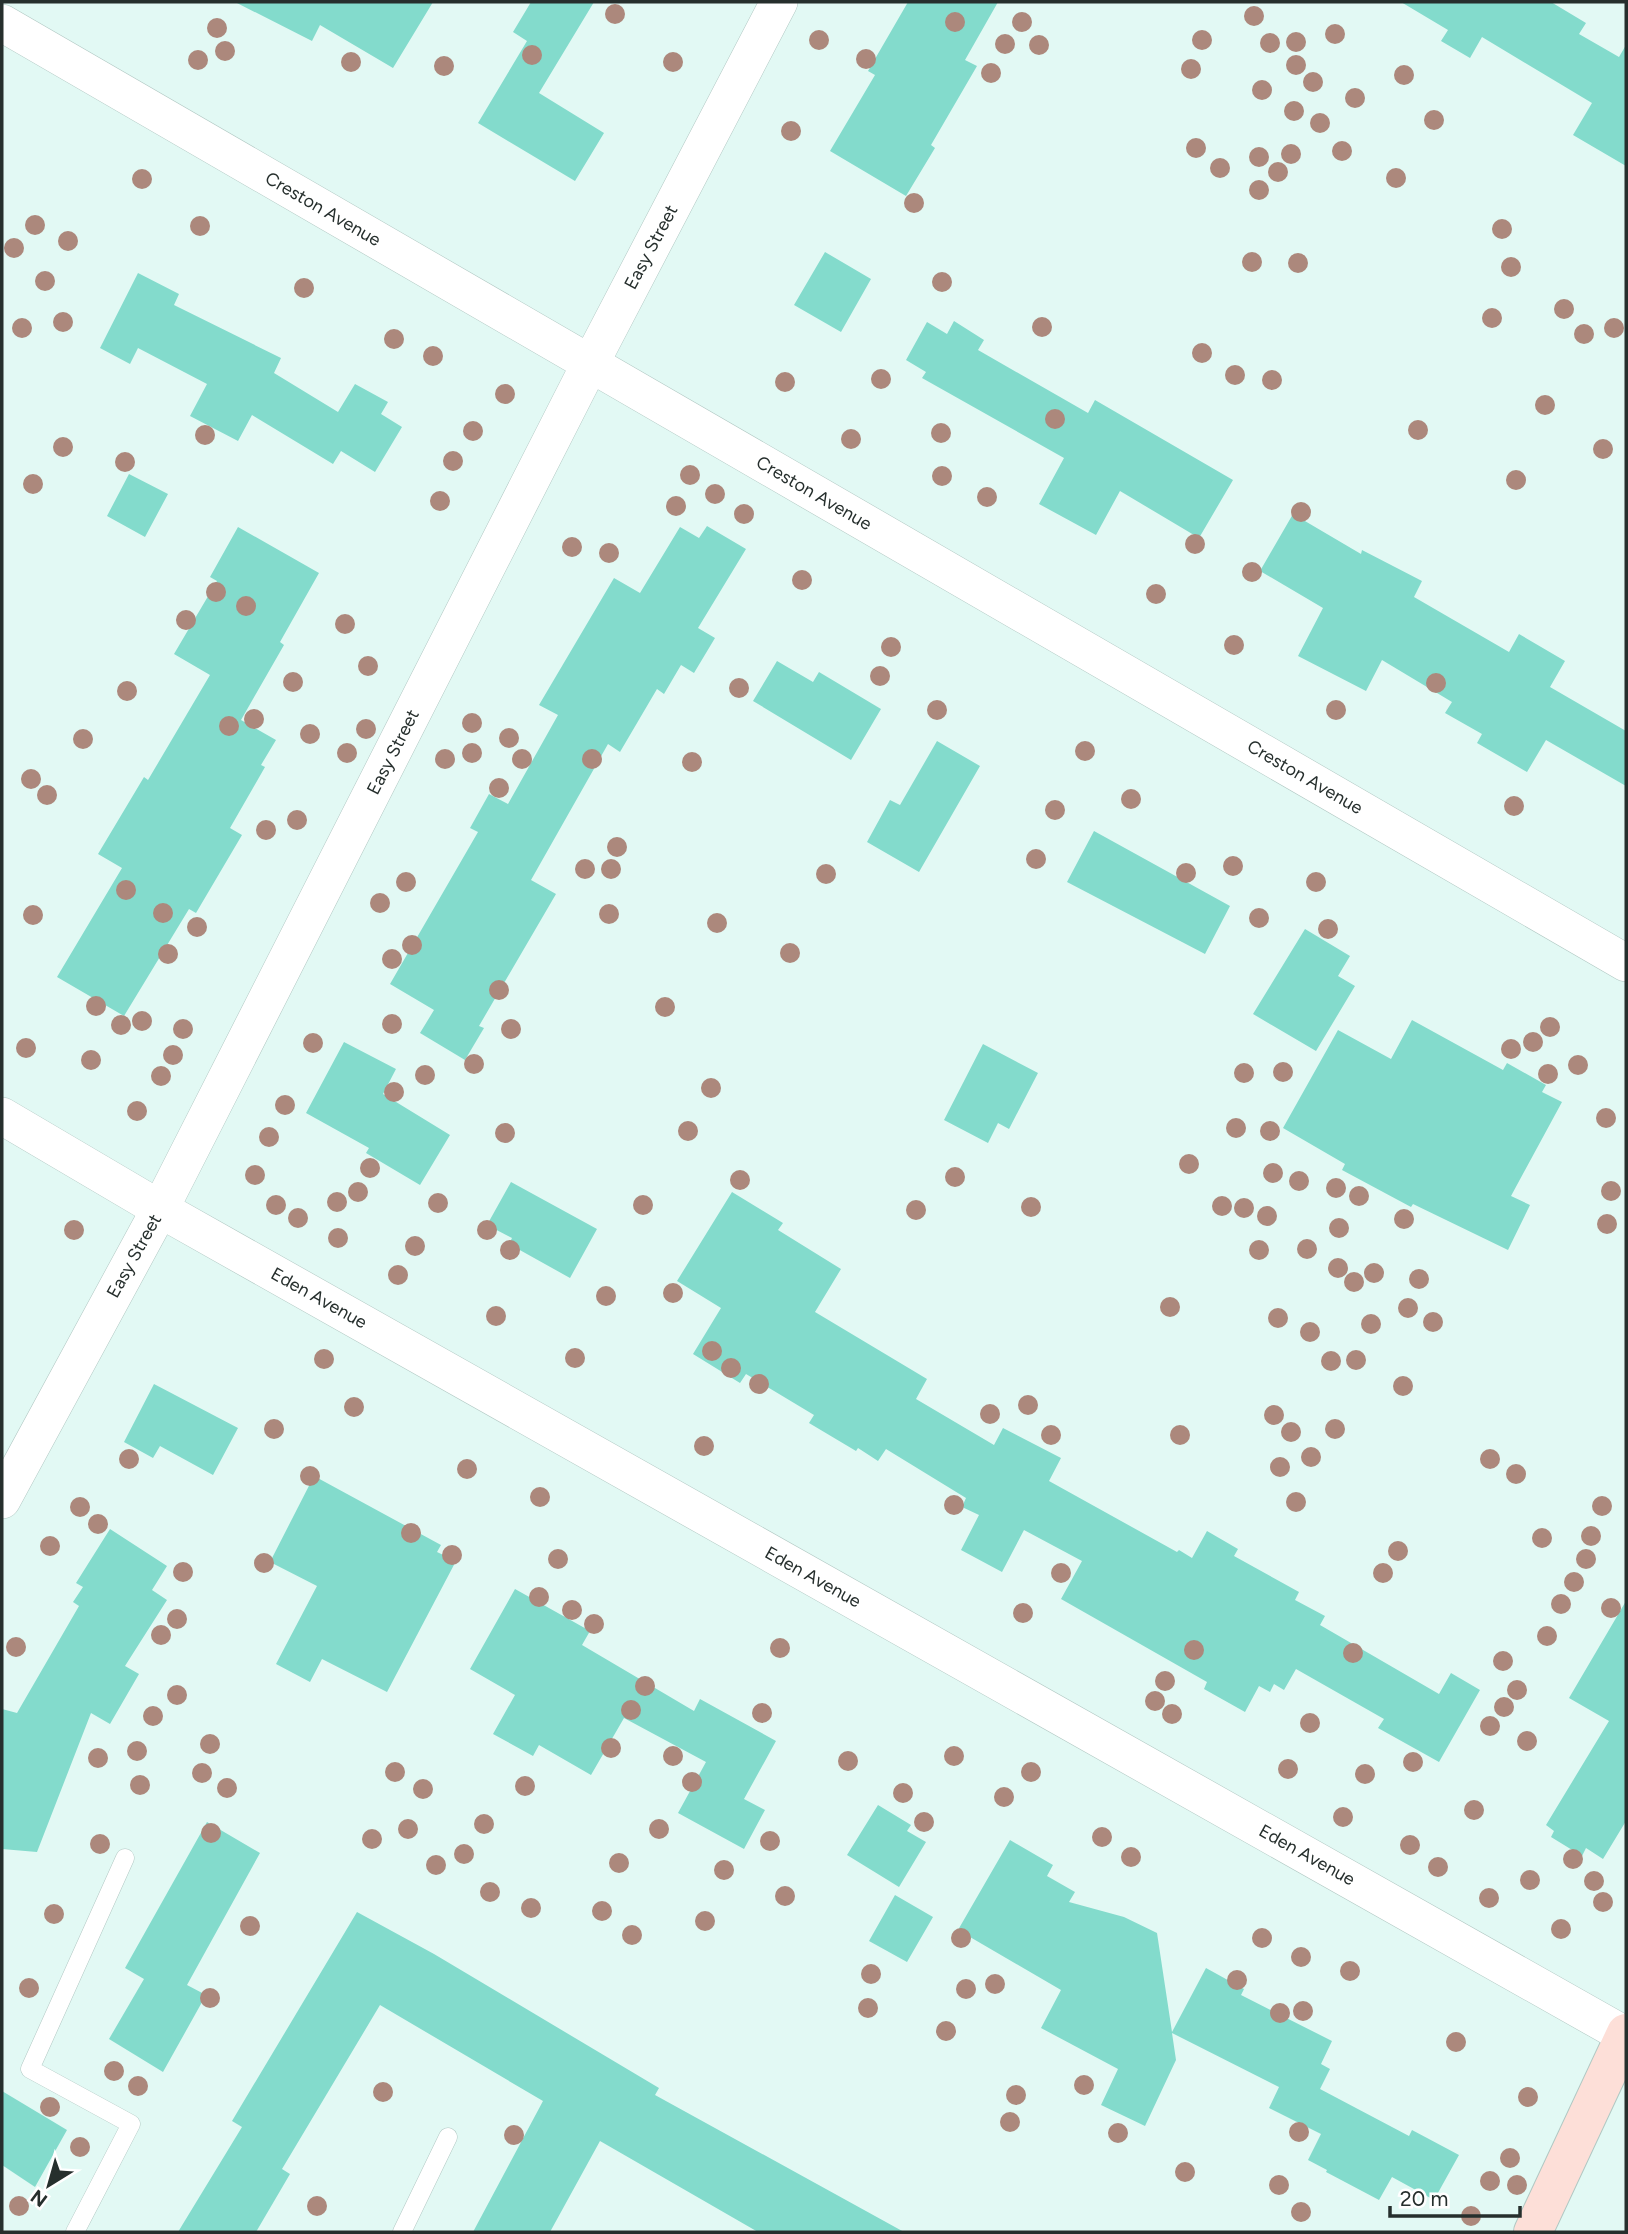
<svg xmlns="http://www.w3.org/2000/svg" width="1628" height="2234" font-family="Figtree,sans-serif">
<rect width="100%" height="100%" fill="#e2f9f4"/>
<path fill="#83dbcc" d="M235 2H433L393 68 320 25 312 41Z
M531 2H594L539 93 604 133 575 181 478 123 527 41 513 32Z
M908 2H998L965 60 977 66 931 145 935 148 906 196 830 151 875 75 868 71Z
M1401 2H1551L1586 23 1579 34 1619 57 1626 45V166L1573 135 1592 103 1482 37 1470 58 1441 41 1448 30Z
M825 252 871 279 841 332 794 305Z
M138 273 179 294 174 305 281 358 274 373 338 412 355 384 388 402 381 414 402 427 375 472 341 451 333 464 252 415 238 441 190 416 207 384 138 348 130 364 100 348Z
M954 321 984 340 978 350 1088 413 1095 400 1233 480 1199 538 1120 491 1096 535 1039 504 1064 458 922 378 926 372 906 360 927 322 947 334Z
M129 474 168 494 145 537 107 516Z
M1293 514 1361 554 1362 550 1422 581 1414 597 1509 652 1519 634 1565 661 1550 687 1626 731V786L1546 740 1527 772 1477 743 1482 734 1445 713 1452 702 1382 660 1366 691 1298 656 1323 608 1260 571Z
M707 526 746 549 698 628 715 638 694 673 681 665 664 694 657 689 620 752 608 744 531 880 556 894 479 1026 484 1028 465 1060 420 1033 434 1010 390 984 478 832 470 828 489 794 508 804 558 715 539 705 614 578 640 593 680 527 699 538Z
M238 527 319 573 280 642 284 645 241 720 276 740 261 765 265 767 230 828 242 835 196 913 189 909 124 1016 57 977 122 868 98 854 144 777 148 780 210 675 174 654 217 581 210 577Z
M777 661 813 682 819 672 881 709 851 760 753 701Z
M937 741 980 766 919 872 867 842 890 800 900 805Z
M1094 831 1230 906 1205 954 1067 882Z
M1305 929 1350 956 1338 976 1355 986 1316 1051 1253 1014Z
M1412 1020 1503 1070 1507 1063 1546 1085 1542 1092 1562 1102 1511 1196 1530 1205 1508 1250 1413 1204 1411 1207 1342 1170 1345 1164 1283 1128 1338 1030 1391 1059Z
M344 1042 396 1069 383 1094 450 1135 420 1185 366 1153 369 1148 306 1113Z
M983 1044 1038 1073 1009 1129 998 1123 988 1143 944 1120Z
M511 1182 597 1229 570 1278 509 1244 512 1238 487 1225Z
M732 1192 783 1223 778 1230 841 1269 815 1312 927 1379 916 1399 994 1445 1003 1428 1061 1458 1049 1481 1177 1552 1179 1550 1192 1558 1207 1531 1238 1549 1234 1556 1299 1592 1295 1600 1325 1616 1320 1625 1439 1694 1451 1673 1480 1690 1439 1762 1378 1728 1384 1719 1296 1669 1284 1690 1274 1684 1270 1692 1259 1686 1245 1712 1204 1689 1207 1682 1061 1599 1082 1561 1024 1530 1002 1572 961 1550 979 1515 962 1507 966 1498 886 1449 878 1461 858 1448 856 1451 809 1423 814 1415 746 1374 740 1383 693 1354 721 1308 677 1281Z
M154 1384 238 1428 213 1475 160 1446 153 1458 124 1442Z
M314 1476 441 1545 437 1552 456 1561 387 1692 322 1659 310 1682 276 1664 317 1586 270 1562Z
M110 1529 167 1566 152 1590 167 1600 125 1666 139 1674 110 1724 91 1713 37 1852 2 1849V1709L17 1713 79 1606 73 1602 83 1587 76 1583Z
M515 1589 590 1631 582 1645 694 1711 700 1699 776 1741 744 1799 765 1810 744 1849 678 1813 706 1762 624 1718 591 1775 539 1745 533 1756 493 1734 515 1695 470 1669Z
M1626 1601V1821L1603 1859 1586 1848 1582 1856 1551 1837 1554 1831 1546 1825 1609 1721 1569 1698Z
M878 1805 911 1825 907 1831 926 1842 899 1887 847 1855Z
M207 1822 260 1853 187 1985 206 1995 163 2072 109 2039 144 1979 125 1968Z
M1010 1840 1053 1865 1047 1876 1075 1892 1069 1902 1124 1917 1157 1933 1172 2032 1206 1968 1244 1989 1241 1995 1332 2041 1321 2064 1330 2069 1320 2089 1409 2136 1412 2130 1459 2155 1434 2200 1392 2177 1379 2200 1326 2172 1327 2170 1308 2160 1321 2134 1269 2108 1279 2087 1172 2033 1176 2060 1145 2126 1101 2105 1118 2069 1041 2028 1061 1990 958 1930Z
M895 1895 933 1917 907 1962 869 1941Z
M357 1912 434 1954 659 2088 655 2095 904 2232H758L600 2141 550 2232H473L543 2101 380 2005 282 2169 290 2174 256 2232H178L242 2127 232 2121Z
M2 2091 67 2130 35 2187 2 2165Z"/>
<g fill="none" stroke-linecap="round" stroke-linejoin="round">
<defs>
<path id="lane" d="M75 2232 131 2124 30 2069 125 1858
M402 2232 448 2137"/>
<path id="street" d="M2 23 1626 963
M2 1116 160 1209 1625 2035
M2 1500 160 1209 590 364 779 2"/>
<path id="secondary" d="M1533 2232 1626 2033"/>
</defs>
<use href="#lane" stroke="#b1c8c3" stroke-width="19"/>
<use href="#street" stroke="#b1c8c3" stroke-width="38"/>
<use href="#secondary" stroke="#b1c8c3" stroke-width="40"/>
<use href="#lane" stroke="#fff" stroke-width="18"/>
<use href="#street" stroke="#fff" stroke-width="37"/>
<use href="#secondary" stroke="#fddfd8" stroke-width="38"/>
</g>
<g fill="#ac887c">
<circle cx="615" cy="14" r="10"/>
<circle cx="1254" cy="16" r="10"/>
<circle cx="955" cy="22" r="10"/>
<circle cx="1022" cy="22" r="10"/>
<circle cx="217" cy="28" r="10"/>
<circle cx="1335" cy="34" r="10"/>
<circle cx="819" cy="40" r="10"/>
<circle cx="1202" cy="40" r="10"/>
<circle cx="1296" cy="42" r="10"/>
<circle cx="1270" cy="43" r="10"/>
<circle cx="1005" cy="44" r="10"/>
<circle cx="1039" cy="45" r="10"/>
<circle cx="225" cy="51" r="10"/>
<circle cx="532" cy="55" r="10"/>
<circle cx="866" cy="59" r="10"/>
<circle cx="198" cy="60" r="10"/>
<circle cx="351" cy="62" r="10"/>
<circle cx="673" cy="62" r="10"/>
<circle cx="1296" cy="65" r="10"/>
<circle cx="444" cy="66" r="10"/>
<circle cx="1191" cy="69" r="10"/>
<circle cx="991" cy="73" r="10"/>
<circle cx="1404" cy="75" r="10"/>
<circle cx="1313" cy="82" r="10"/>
<circle cx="1262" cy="90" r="10"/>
<circle cx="1355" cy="98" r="10"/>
<circle cx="1294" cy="111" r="10"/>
<circle cx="1434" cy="120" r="10"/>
<circle cx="1320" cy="123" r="10"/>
<circle cx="791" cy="131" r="10"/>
<circle cx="1196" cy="148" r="10"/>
<circle cx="1342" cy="151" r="10"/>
<circle cx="1291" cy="154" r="10"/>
<circle cx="1259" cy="157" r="10"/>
<circle cx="1220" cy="168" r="10"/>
<circle cx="1278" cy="172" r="10"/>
<circle cx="1396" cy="178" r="10"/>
<circle cx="142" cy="179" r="10"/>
<circle cx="1259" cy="190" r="10"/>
<circle cx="914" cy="203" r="10"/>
<circle cx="35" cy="225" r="10"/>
<circle cx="200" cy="226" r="10"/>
<circle cx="1502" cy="229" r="10"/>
<circle cx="68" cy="241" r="10"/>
<circle cx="14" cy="248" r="10"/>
<circle cx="1252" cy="262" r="10"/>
<circle cx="1298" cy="263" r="10"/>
<circle cx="1511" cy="267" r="10"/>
<circle cx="45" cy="281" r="10"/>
<circle cx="942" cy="282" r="10"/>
<circle cx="304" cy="288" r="10"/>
<circle cx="1564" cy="309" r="10"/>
<circle cx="1492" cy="318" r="10"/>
<circle cx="63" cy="322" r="10"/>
<circle cx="1042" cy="327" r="10"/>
<circle cx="22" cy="328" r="10"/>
<circle cx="1614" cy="328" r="10"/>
<circle cx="1584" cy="334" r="10"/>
<circle cx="394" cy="339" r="10"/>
<circle cx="1202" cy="353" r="10"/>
<circle cx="433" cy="356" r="10"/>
<circle cx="1235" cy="375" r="10"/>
<circle cx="881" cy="379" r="10"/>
<circle cx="1272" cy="380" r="10"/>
<circle cx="785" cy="382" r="10"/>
<circle cx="505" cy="394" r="10"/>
<circle cx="1545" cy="405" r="10"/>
<circle cx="1055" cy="419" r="10"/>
<circle cx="1418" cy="430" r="10"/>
<circle cx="473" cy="431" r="10"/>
<circle cx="941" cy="433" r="10"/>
<circle cx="205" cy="435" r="10"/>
<circle cx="851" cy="439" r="10"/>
<circle cx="63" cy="447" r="10"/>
<circle cx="1603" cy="449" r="10"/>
<circle cx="453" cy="461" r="10"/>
<circle cx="125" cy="462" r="10"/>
<circle cx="690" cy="475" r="10"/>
<circle cx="942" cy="476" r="10"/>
<circle cx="1516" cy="480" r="10"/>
<circle cx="33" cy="484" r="10"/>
<circle cx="715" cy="494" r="10"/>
<circle cx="987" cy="497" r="10"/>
<circle cx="440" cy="501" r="10"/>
<circle cx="676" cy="506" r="10"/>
<circle cx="1301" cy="512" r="10"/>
<circle cx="744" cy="514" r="10"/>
<circle cx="1195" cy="544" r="10"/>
<circle cx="572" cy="547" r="10"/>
<circle cx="609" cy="553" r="10"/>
<circle cx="1252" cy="572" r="10"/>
<circle cx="802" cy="580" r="10"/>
<circle cx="216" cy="592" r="10"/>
<circle cx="1156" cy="594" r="10"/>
<circle cx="246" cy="606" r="10"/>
<circle cx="186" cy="620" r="10"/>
<circle cx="345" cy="624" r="10"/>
<circle cx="1234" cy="645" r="10"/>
<circle cx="891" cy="647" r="10"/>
<circle cx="368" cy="666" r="10"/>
<circle cx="880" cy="676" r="10"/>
<circle cx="293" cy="682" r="10"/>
<circle cx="1436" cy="683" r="10"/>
<circle cx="739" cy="688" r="10"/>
<circle cx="127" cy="691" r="10"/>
<circle cx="937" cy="710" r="10"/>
<circle cx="1336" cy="710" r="10"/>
<circle cx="254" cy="719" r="10"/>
<circle cx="472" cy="723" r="10"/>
<circle cx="229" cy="726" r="10"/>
<circle cx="366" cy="729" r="10"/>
<circle cx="310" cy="734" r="10"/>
<circle cx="509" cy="738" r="10"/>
<circle cx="83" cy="739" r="10"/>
<circle cx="1085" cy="751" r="10"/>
<circle cx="347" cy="753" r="10"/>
<circle cx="472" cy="753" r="10"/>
<circle cx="445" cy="759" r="10"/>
<circle cx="522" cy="759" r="10"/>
<circle cx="592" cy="759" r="10"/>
<circle cx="692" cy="762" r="10"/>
<circle cx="31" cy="779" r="10"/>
<circle cx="499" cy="788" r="10"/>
<circle cx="47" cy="795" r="10"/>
<circle cx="1131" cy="799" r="10"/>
<circle cx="1514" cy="806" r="10"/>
<circle cx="1055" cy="810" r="10"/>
<circle cx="297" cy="820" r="10"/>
<circle cx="266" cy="830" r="10"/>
<circle cx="617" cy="847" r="10"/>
<circle cx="1036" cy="859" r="10"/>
<circle cx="1233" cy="866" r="10"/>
<circle cx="585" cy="869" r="10"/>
<circle cx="611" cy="869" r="10"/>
<circle cx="1186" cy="873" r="10"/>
<circle cx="826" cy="874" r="10"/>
<circle cx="406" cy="882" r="10"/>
<circle cx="1316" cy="882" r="10"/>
<circle cx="126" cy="890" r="10"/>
<circle cx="380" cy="903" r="10"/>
<circle cx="163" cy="913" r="10"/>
<circle cx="609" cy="914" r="10"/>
<circle cx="33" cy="915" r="10"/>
<circle cx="1259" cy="918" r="10"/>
<circle cx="717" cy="923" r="10"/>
<circle cx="197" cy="927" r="10"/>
<circle cx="1328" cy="929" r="10"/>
<circle cx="412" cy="945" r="10"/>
<circle cx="790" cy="953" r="10"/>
<circle cx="168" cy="954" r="10"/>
<circle cx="392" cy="959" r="10"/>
<circle cx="499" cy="990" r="10"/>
<circle cx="96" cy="1006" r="10"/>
<circle cx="665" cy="1007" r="10"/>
<circle cx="142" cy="1021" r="10"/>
<circle cx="392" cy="1024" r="10"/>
<circle cx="121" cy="1025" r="10"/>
<circle cx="1550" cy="1027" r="10"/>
<circle cx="183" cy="1029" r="10"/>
<circle cx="511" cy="1029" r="10"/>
<circle cx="1533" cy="1042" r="10"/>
<circle cx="313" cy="1043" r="10"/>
<circle cx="26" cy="1048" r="10"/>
<circle cx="1511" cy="1049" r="10"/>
<circle cx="173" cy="1055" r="10"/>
<circle cx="91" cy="1060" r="10"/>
<circle cx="474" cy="1064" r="10"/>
<circle cx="1578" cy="1065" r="10"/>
<circle cx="1283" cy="1072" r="10"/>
<circle cx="1244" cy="1073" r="10"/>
<circle cx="1548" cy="1074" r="10"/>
<circle cx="425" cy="1075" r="10"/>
<circle cx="161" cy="1076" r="10"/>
<circle cx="711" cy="1088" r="10"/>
<circle cx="394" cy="1092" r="10"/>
<circle cx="285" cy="1105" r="10"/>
<circle cx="137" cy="1111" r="10"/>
<circle cx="1606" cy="1118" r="10"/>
<circle cx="1236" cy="1128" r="10"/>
<circle cx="688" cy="1131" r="10"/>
<circle cx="1270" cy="1131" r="10"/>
<circle cx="505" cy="1133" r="10"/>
<circle cx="269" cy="1137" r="10"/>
<circle cx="1189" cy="1164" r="10"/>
<circle cx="370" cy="1168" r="10"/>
<circle cx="1273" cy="1173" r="10"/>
<circle cx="255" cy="1175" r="10"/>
<circle cx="955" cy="1177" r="10"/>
<circle cx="740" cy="1180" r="10"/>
<circle cx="1299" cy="1181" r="10"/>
<circle cx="1336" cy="1188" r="10"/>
<circle cx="1611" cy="1191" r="10"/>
<circle cx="358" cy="1192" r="10"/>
<circle cx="1359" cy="1196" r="10"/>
<circle cx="337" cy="1202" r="10"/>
<circle cx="438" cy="1203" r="10"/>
<circle cx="276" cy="1205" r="10"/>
<circle cx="643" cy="1205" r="10"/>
<circle cx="1222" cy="1206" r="10"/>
<circle cx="1031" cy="1207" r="10"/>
<circle cx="1244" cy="1208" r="10"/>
<circle cx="916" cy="1210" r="10"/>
<circle cx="1267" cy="1216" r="10"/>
<circle cx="298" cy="1218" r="10"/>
<circle cx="1404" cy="1219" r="10"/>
<circle cx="1607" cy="1224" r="10"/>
<circle cx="1339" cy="1228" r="10"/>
<circle cx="74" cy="1230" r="10"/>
<circle cx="487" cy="1230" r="10"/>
<circle cx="338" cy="1238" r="10"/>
<circle cx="415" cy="1246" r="10"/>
<circle cx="1307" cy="1249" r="10"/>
<circle cx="510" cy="1250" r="10"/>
<circle cx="1259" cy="1250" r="10"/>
<circle cx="1338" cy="1268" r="10"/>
<circle cx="1374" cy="1273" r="10"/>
<circle cx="398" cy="1275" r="10"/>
<circle cx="1419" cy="1279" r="10"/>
<circle cx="1354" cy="1282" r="10"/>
<circle cx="673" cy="1293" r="10"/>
<circle cx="606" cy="1296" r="10"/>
<circle cx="1170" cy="1307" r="10"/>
<circle cx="1408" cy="1308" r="10"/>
<circle cx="496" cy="1316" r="10"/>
<circle cx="1278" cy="1318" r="10"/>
<circle cx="1433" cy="1322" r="10"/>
<circle cx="1371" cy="1324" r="10"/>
<circle cx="1310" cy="1332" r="10"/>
<circle cx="712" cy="1351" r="10"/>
<circle cx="575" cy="1358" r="10"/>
<circle cx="324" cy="1359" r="10"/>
<circle cx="1356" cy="1360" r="10"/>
<circle cx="1331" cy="1361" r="10"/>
<circle cx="731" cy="1368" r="10"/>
<circle cx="759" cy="1384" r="10"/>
<circle cx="1403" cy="1386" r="10"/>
<circle cx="1028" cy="1405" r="10"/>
<circle cx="354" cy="1407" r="10"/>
<circle cx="990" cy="1414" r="10"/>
<circle cx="1274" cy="1415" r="10"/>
<circle cx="274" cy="1429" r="10"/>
<circle cx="1335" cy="1429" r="10"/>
<circle cx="1291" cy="1432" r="10"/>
<circle cx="1051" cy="1435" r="10"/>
<circle cx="1180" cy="1435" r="10"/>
<circle cx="704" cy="1446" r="10"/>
<circle cx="1311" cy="1457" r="10"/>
<circle cx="129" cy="1459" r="10"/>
<circle cx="1490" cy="1459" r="10"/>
<circle cx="1280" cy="1467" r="10"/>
<circle cx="467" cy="1469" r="10"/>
<circle cx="1516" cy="1474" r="10"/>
<circle cx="310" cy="1476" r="10"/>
<circle cx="540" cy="1497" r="10"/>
<circle cx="1296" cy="1502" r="10"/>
<circle cx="954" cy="1505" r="10"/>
<circle cx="1602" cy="1506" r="10"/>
<circle cx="80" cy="1507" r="10"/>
<circle cx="98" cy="1524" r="10"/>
<circle cx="411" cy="1533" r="10"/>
<circle cx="1591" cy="1536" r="10"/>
<circle cx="1542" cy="1538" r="10"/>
<circle cx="50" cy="1546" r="10"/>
<circle cx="1398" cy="1551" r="10"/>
<circle cx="452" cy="1555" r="10"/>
<circle cx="558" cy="1559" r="10"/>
<circle cx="1586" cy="1559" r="10"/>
<circle cx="264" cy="1563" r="10"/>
<circle cx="183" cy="1572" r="10"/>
<circle cx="1061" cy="1573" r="10"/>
<circle cx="1383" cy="1573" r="10"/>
<circle cx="1574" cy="1582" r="10"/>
<circle cx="539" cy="1597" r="10"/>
<circle cx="1561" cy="1604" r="10"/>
<circle cx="1611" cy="1608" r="10"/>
<circle cx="572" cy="1610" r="10"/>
<circle cx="1023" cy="1613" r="10"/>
<circle cx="177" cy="1619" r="10"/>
<circle cx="594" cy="1624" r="10"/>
<circle cx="161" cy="1635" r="10"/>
<circle cx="1547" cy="1636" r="10"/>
<circle cx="16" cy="1647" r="10"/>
<circle cx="780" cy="1648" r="10"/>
<circle cx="1194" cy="1650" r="10"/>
<circle cx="1353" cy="1653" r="10"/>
<circle cx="1503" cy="1661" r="10"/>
<circle cx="1165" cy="1681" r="10"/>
<circle cx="645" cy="1686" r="10"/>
<circle cx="1517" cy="1690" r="10"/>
<circle cx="177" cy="1695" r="10"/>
<circle cx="1155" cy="1701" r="10"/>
<circle cx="1504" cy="1707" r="10"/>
<circle cx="631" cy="1710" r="10"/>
<circle cx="762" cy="1713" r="10"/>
<circle cx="1172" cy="1714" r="10"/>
<circle cx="153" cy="1716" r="10"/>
<circle cx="1310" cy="1723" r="10"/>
<circle cx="1490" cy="1726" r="10"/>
<circle cx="1527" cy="1741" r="10"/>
<circle cx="210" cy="1744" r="10"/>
<circle cx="611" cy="1748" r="10"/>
<circle cx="137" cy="1751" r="10"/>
<circle cx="673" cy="1756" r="10"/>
<circle cx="954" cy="1756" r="10"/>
<circle cx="98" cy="1758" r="10"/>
<circle cx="848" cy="1761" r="10"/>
<circle cx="1413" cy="1762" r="10"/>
<circle cx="1288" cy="1769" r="10"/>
<circle cx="395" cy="1772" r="10"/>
<circle cx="1031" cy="1772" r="10"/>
<circle cx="202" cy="1773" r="10"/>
<circle cx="1365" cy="1774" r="10"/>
<circle cx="692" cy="1782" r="10"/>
<circle cx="140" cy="1785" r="10"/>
<circle cx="525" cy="1786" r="10"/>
<circle cx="227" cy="1788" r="10"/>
<circle cx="423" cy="1789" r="10"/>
<circle cx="903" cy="1793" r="10"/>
<circle cx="1004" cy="1797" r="10"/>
<circle cx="1474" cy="1810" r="10"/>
<circle cx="1343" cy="1817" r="10"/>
<circle cx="924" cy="1822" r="10"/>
<circle cx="484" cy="1824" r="10"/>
<circle cx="408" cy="1829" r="10"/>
<circle cx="659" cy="1829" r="10"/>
<circle cx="211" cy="1833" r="10"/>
<circle cx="1102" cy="1837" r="10"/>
<circle cx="372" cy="1839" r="10"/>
<circle cx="770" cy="1841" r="10"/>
<circle cx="100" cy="1844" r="10"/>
<circle cx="1410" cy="1845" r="10"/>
<circle cx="464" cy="1854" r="10"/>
<circle cx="1131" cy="1857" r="10"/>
<circle cx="1573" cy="1859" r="10"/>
<circle cx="619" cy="1863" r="10"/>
<circle cx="436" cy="1865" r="10"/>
<circle cx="1438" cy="1867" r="10"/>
<circle cx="724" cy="1870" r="10"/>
<circle cx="1530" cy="1880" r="10"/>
<circle cx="1594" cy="1881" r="10"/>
<circle cx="490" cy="1892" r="10"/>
<circle cx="785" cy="1896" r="10"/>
<circle cx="1489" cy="1898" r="10"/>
<circle cx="1603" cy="1902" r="10"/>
<circle cx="531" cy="1908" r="10"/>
<circle cx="602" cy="1911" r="10"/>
<circle cx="54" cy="1914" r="10"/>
<circle cx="705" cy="1921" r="10"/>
<circle cx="250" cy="1926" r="10"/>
<circle cx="1561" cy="1929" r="10"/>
<circle cx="632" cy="1935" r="10"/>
<circle cx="961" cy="1938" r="10"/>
<circle cx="1262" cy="1938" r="10"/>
<circle cx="1301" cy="1957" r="10"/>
<circle cx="1350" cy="1971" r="10"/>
<circle cx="871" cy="1974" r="10"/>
<circle cx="1237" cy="1980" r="10"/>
<circle cx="995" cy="1984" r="10"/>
<circle cx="29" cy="1988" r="10"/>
<circle cx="966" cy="1989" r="10"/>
<circle cx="210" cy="1998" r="10"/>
<circle cx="868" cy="2008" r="10"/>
<circle cx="1303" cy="2011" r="10"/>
<circle cx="1280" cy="2013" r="10"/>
<circle cx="946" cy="2031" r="10"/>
<circle cx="1456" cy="2042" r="10"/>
<circle cx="114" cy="2071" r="10"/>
<circle cx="1084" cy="2085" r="10"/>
<circle cx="138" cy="2086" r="10"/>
<circle cx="383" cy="2092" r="10"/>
<circle cx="1016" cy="2095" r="10"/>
<circle cx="1528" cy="2097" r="10"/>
<circle cx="50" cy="2107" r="10"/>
<circle cx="1010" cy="2122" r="10"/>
<circle cx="1299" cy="2132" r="10"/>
<circle cx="1118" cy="2133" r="10"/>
<circle cx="514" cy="2135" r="10"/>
<circle cx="80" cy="2147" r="10"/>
<circle cx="1510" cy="2158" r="10"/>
<circle cx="1185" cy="2172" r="10"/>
<circle cx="1490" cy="2181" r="10"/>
<circle cx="1279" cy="2185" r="10"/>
<circle cx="1517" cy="2185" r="10"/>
<circle cx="19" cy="2206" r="10"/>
<circle cx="317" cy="2206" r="10"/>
<circle cx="1301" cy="2212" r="10"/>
<circle cx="1471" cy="2216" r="10"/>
</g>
<g text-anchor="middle" stroke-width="5" stroke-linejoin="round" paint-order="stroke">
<g font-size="18" fill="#262f2d" stroke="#fff">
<text transform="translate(323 209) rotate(30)" y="6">Creston Avenue</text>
<text transform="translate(651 247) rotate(-62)" y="6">Easy Street</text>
<text transform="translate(814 493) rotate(30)" y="6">Creston Avenue</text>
<text transform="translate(393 752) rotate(-63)" y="6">Easy Street</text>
<text transform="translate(1305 777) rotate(30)" y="6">Creston Avenue</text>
<text transform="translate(134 1256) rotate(-61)" y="6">Easy Street</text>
<text transform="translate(319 1298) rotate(29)" y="6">Eden Avenue</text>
<text transform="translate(813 1577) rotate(29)" y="6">Eden Avenue</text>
<text transform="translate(1307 1855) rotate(29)" y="6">Eden Avenue</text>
</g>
</g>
<rect width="1628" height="2234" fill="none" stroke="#262f2d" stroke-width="7"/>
<g transform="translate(49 2185) rotate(217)" stroke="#ffffff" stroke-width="5" paint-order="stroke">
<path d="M0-5L12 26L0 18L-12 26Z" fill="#262f2d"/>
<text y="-10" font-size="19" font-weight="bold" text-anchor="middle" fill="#262f2d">N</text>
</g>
<path d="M1390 2206v10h130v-10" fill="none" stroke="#262f2d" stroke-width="3.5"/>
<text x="1400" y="2206" font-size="21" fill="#262f2d" stroke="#ffffff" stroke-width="5" paint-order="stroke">20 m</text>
</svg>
